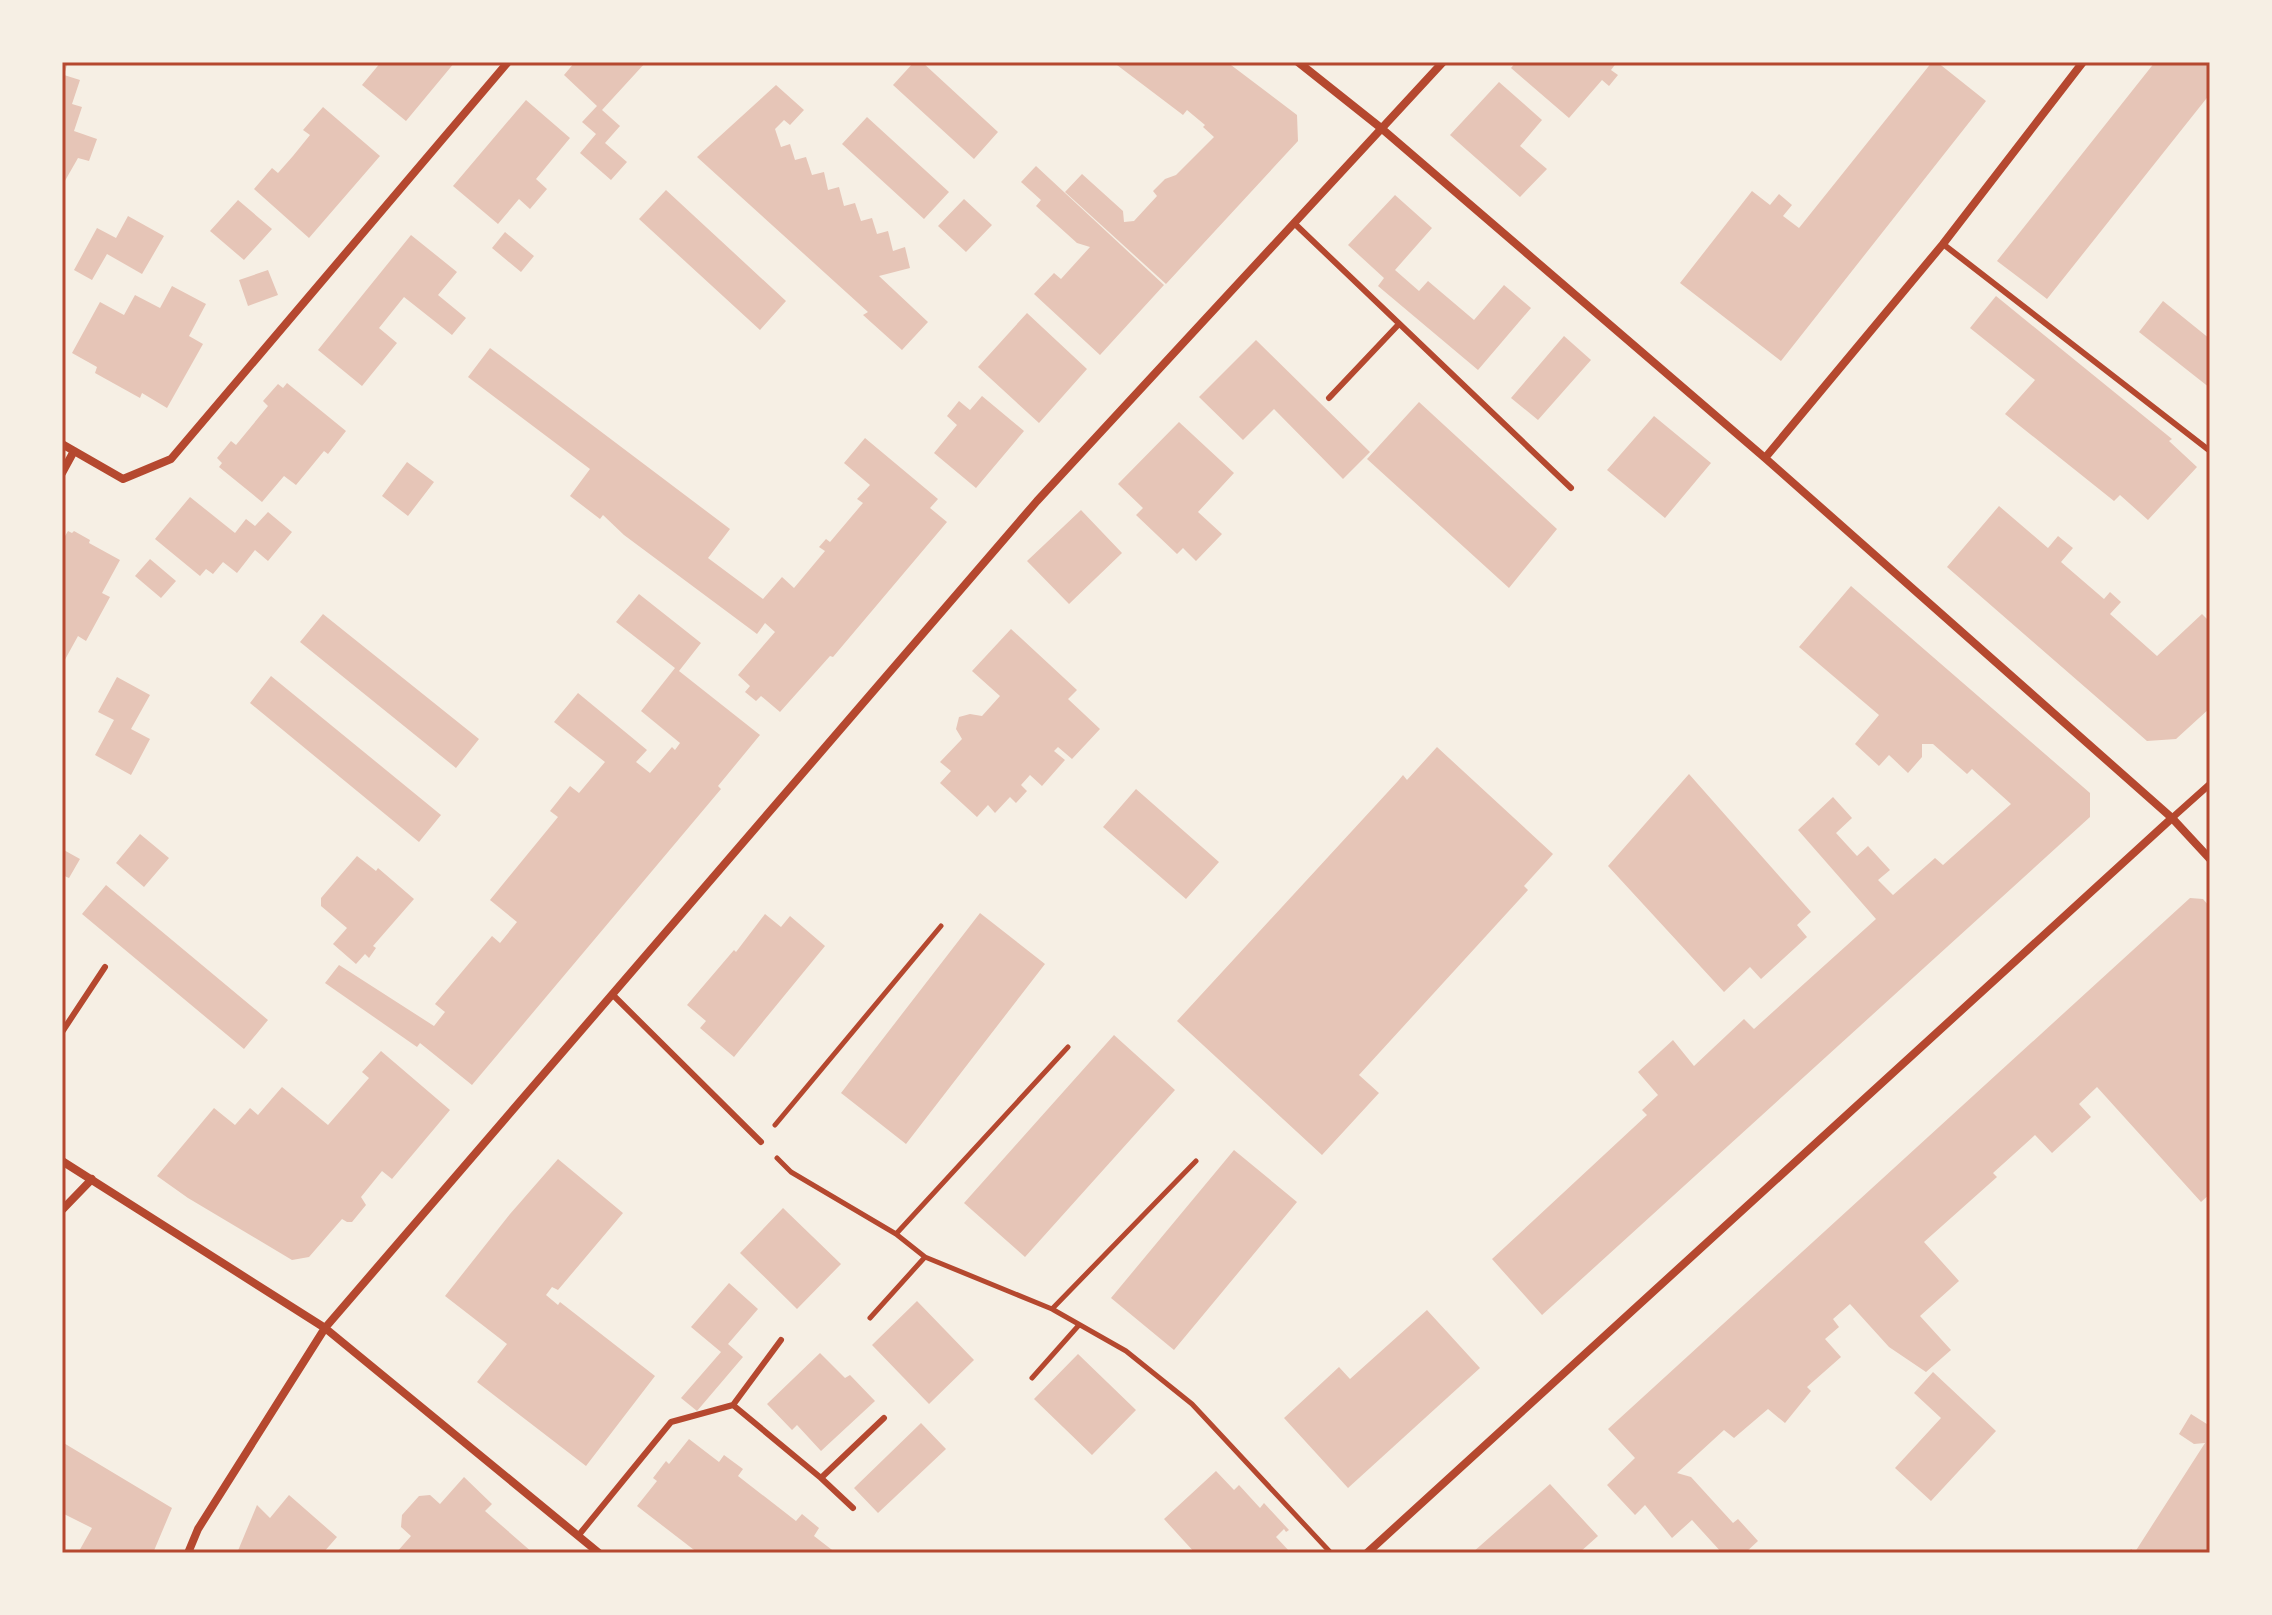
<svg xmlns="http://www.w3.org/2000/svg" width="2272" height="1615" font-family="Poppins,sans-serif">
<rect width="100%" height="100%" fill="#f6efe4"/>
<path fill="#e6c5b7" d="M62 62H68L64 75 80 80 72 104 82 107 74 131 97 139 89 161 78 158 62 186Z
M381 62H455L406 121 362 85Z
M575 62H646L602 110 620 126 605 143 627 162 611 180 580 153 596 134 582 122 597 106 564 75Z
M914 62H922L998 132 974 159 893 85Z
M1113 62H1227L1297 115 1298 141 1166 284 1065 192 1082 174 1123 211 1124 222 1134 221 1157 196 1153 191 1165 179 1176 175 1214 137 1203 127 1205 125 1187 110 1183 115Z
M1516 62H1617L1611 70 1618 75 1609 86 1602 80 1569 118 1511 68Z
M1932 62H1937L1986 101 1781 361 1680 283 1752 191 1770 205 1779 194 1792 205 1783 216 1799 228Z
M2155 62H2210V94L2047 299 1997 261Z
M1499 82 1542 120 1520 146 1547 169 1520 197 1450 135Z
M776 85 804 110 790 125 784 120 775 129 781 147 790 144 795 160 806 157 812 175 824 172 828 190 839 187 844 206 855 203 861 221 872 218 877 234 888 231 893 251 905 247 910 268 879 276 928 322 902 350 863 315 868 312 697 157Z
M526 100 570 138 536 179 547 189 530 209 519 199 498 224 453 186Z
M323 107 380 156 309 238 254 189 272 168 278 173 293 156 310 135 303 130Z
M867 117 949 192 924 219 842 144Z
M1036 166 1164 285 1100 355 1034 294 1054 273 1061 279 1090 247 1077 243 1036 206 1041 200 1021 182Z
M666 190 786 301 760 330 639 219Z
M1395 195 1432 228 1395 270 1419 291 1428 281 1474 320 1504 285 1531 308 1478 370 1378 286 1384 278 1348 245Z
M964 199 992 225 966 252 938 226Z
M238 200 272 229 244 260 210 231Z
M128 216 164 236 142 274 107 254 92 280 74 270 97 228 116 238Z
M505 232 534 256 521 272 492 248Z
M411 235 457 272 438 295 466 318 452 335 404 297 379 328 397 343 362 386 318 350Z
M268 270 278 295 248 306 239 280Z
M172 286 206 304 189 336 203 344 167 408 142 393 140 398 95 373 97 367 72 353 100 302 124 315 135 295 160 308Z
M1996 296 2172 439 2169 441 2197 467 2148 520 2120 495 2114 501 2005 414 2035 380 1970 328Z
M2163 301 2210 339V388L2139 332Z
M1027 313 1087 369 1039 423 978 367Z
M1564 336 1591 360 1538 420 1511 398Z
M1256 340 1370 452 1343 479 1274 409 1243 440 1199 397Z
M490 348 730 529 708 558 763 599 782 577 794 588 825 551 819 547 826 539 830 542 863 503 857 499 870 485 844 463 865 438 938 499 930 508 947 522 833 657 830 656 780 712 761 696 756 701 745 692 750 686 738 675 775 632 765 623 757 634 624 535 603 515 600 519 570 496 590 469 468 377Z
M287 383 346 431 328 454 324 451 296 485 284 476 262 502 219 467 222 463 217 458 231 441 236 445 268 406 263 401 278 384 283 388Z
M982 396 1024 431 976 488 934 453 957 425 947 416 959 401 970 410Z
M1419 402 1557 529 1509 588 1367 459Z
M1654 416 1711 463 1665 518 1607 470Z
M1179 422 1234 473 1198 512 1222 534 1196 561 1183 548 1177 554 1136 515 1143 508 1118 484Z
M407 462 434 482 408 516 382 496Z
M190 497 235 533 246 519 255 526 268 512 292 532 268 561 255 550 237 573 223 562 213 574 206 569 200 576 155 539Z
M1999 506 2048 548 2058 536 2073 548 2061 562 2104 599 2110 592 2121 602 2110 614 2157 656 2202 614 2210 622V708L2176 739 2147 741 1947 567Z
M1081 510 1122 553 1069 604 1027 561Z
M68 531 72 533 74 531 90 540 89 543 120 560 102 593 110 597 86 641 78 636 62 665V541Z
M150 559 176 581 161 598 135 576Z
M1851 586 2090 793V817L1542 1315 1492 1259 1647 1115 1642 1110 1658 1095 1638 1072 1673 1040 1694 1066 1744 1019 1754 1029 1876 919 1798 830 1833 797 1852 818 1836 833 1857 856 1868 846 1890 870 1878 880 1893 895 1935 858 1943 865 2011 804 1972 769 1967 774 1933 744H1922V757L1908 773 1889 755 1879 766 1855 744 1879 715 1799 647Z
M639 594 701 643 679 671 760 735 718 786 721 789 472 1085 420 1043 417 1047 325 983 339 965 434 1026 445 1012 435 1004 492 936 500 943 517 922 490 900 558 817 550 811 570 786 579 793 605 762 554 722 578 693 647 750 636 762 650 773 672 747 675 750 680 743 641 711 675 668 616 622Z
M323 614 479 739 456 768 300 642Z
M1011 629 1077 690 1068 699 1100 729 1072 759 1058 747 1054 751 1065 760 1042 786 1030 775 1021 785 1027 791 1016 803 1010 797 995 813 988 805 977 817 940 783 951 771 940 762 962 739 956 729 959 717 970 714 982 716 1000 696 972 671Z
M271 676 441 815 419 842 250 703Z
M117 677 150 695 131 729 150 739 131 775 95 755 114 720 98 712Z
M1437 747 1553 854 1524 886 1528 890 1359 1075 1379 1093 1322 1155 1177 1021 1398 781 1403 775 1407 780Z
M1689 774 1811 912 1797 925 1807 937 1761 979 1750 967 1724 992 1608 866Z
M1136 789 1219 862 1186 899 1103 827Z
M140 834 169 858 144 887 116 863Z
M62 849 80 859 69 878 62 875Z
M357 856 376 871 378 868 414 899 373 946 376 948 369 958 365 954 356 964 333 944 347 928 321 906V898Z
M106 885 268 1020 244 1049 82 914Z
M2190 898 2203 899 2210 907V1194L2201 1202 2097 1087 2079 1104 2091 1117 2052 1153 2035 1135 1993 1173 1997 1177 1924 1242 1959 1281 1920 1316 1951 1350 1926 1372 1889 1347 1850 1304 1833 1319 1839 1327 1825 1339 1841 1357 1807 1387 1811 1391 1785 1423 1768 1409 1734 1438 1724 1430 1677 1473 1691 1477 1733 1523 1738 1519 1758 1541 1745 1553H1722L1692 1520 1672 1538 1645 1505 1635 1515 1607 1485 1635 1458 1608 1429Z
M980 913 1045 964 906 1144 841 1093Z
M765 914 781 927 790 916 825 946 734 1057 700 1028 706 1021 687 1005 734 950 736 952Z
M1114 1035 1175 1090 1025 1257 964 1203Z
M381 1051 450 1110 392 1179 382 1171 361 1197 366 1205 352 1222H347L342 1219 309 1257 292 1260 188 1198 157 1176 214 1108 235 1125 250 1108 258 1115 282 1087 328 1125 369 1078 362 1072Z
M1234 1150 1297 1202 1174 1350 1111 1298Z
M558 1159 623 1213 558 1290 552 1287 546 1295 558 1305 560 1302 655 1376 586 1466 477 1382 507 1344 445 1296 510 1214Z
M783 1208 841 1264 797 1309 740 1253Z
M729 1283 758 1309 728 1344 743 1357 697 1411 681 1398 721 1352 691 1327Z
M917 1301 974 1360 929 1404 872 1345Z
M1427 1310 1480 1368 1348 1488 1284 1418 1339 1367 1350 1379Z
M820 1353 845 1378 850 1375 875 1401 821 1451 797 1425 792 1430 767 1404Z
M1078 1354 1136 1410 1092 1455 1034 1399Z
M1933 1372 1996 1431 1931 1501 1895 1468 1941 1418 1914 1393Z
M2191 1414 2210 1426V1551L2128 1553 2131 1549 2135 1552 2205 1443 2194 1444 2179 1434Z
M921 1423 946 1449 878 1513 854 1488Z
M689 1439 719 1462 724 1455 743 1469 738 1476 796 1521 802 1514 819 1528 814 1536 836 1553H698L637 1506 657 1481 653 1478 666 1461 669 1464Z
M62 1442 172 1508 153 1553H78L92 1528 62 1513Z
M1216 1471 1234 1490 1239 1485 1260 1508 1264 1503 1289 1530 1286 1532 1284 1529 1276 1537 1291 1553H1195L1164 1519Z
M464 1477 492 1504 485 1511 533 1553H396L411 1536 401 1527 402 1515 419 1496 430 1495 440 1504Z
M1550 1484 1598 1536 1579 1553H1472Z
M289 1495 337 1537 323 1553H237L257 1505 270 1518Z"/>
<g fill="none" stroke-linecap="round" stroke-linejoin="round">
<path stroke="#b5482f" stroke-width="5" d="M775 1125 941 926
M777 1158 791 1172 896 1234 925 1257 1052 1309 1126 1351 1192 1404 1331 1553
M896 1234 1068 1047
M1052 1309 1196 1161
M870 1318 925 1257
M1032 1378 1079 1325"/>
<path stroke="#b5482f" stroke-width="6" d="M1294 223 1571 488
M1943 244 2210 451
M1329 398 1399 324
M612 994 761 1142
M62 1032 105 967
M733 1405 821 1478 884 1418
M821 1478 853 1508
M578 1536 671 1422 733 1405 781 1340"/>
<path stroke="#b5482f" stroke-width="7" d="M2172 818 2210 784"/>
<path stroke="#b5482f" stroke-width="8" d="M1298 62 1381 128 1765 458 2172 818 2210 859
M62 444 123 479 171 459 508 62
M1765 458 1943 244 2083 62
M62 473 74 451
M62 1161 325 1328 599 1553
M62 1210 92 1179
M188 1553 198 1529 325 1328 1037 501 1443 62
M1367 1553 2172 818"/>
</g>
<rect width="2272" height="1615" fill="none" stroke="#f6efe4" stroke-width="128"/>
<rect x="64" y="64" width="2144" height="1487" fill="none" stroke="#b5482f" stroke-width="3"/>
</svg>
